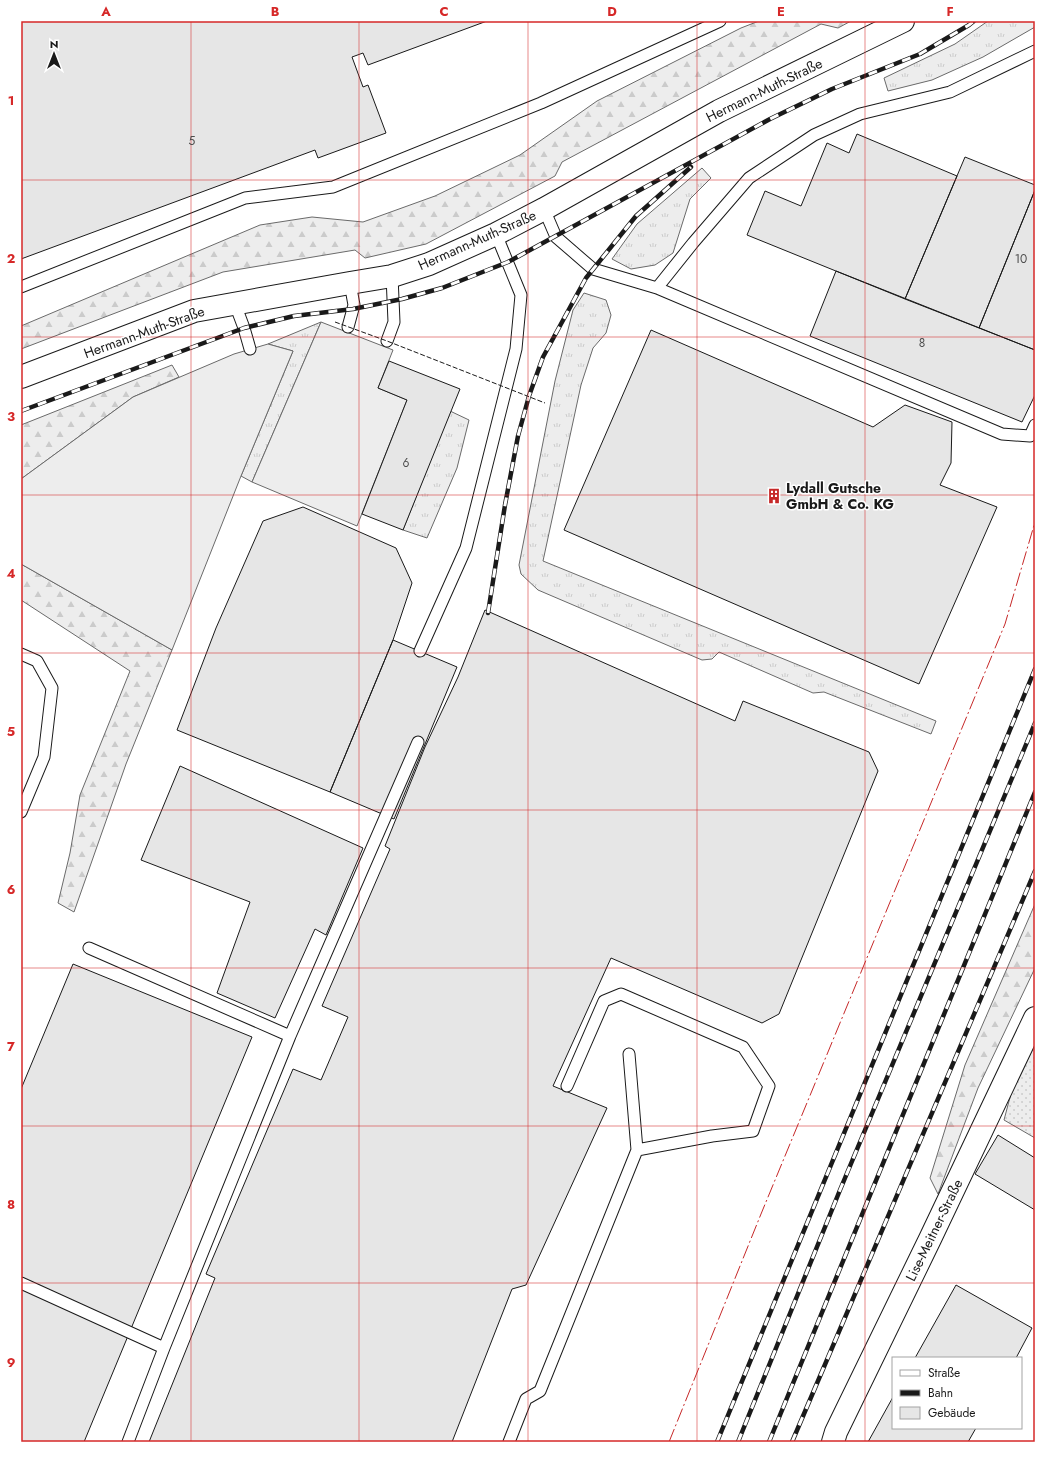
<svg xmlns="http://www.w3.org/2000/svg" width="1056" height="1463" font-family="Jost,sans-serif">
<defs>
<pattern id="grass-tufts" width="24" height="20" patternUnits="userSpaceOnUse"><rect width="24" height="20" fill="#ededed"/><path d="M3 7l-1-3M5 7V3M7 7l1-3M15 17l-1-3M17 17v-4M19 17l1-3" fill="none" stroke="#cbcbcb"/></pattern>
<pattern id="forest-firs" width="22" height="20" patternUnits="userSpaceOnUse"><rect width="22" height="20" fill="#ededed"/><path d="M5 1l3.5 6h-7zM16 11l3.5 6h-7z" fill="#cbcbcb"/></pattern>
<pattern id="garden-dots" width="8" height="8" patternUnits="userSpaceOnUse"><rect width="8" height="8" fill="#ededed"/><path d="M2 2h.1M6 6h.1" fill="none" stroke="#cbcbcb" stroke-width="1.8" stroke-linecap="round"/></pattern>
</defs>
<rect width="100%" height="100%" fill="#fff"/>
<path fill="url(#grass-tufts)" stroke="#6a6a6a" d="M988 21H1035V27L983 57 932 80 888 91 884 78 955 44Z
M702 168 711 178 690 199 673 253 655 265 631 269 612 259 637 224Z
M584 293 606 300 611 315 606 333 593 348 581 385 543 561 936 721 931 734 824 692 813 693 719 652 712 659 702 660 538 590 521 574 519 565 555 381 573 310Z
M321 322 252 482 241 476 293 351 268 344Z
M450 411 469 420 457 468 427 538 403 530Z"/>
<path fill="url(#forest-firs)" stroke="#6a6a6a" d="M759 21H851L838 28 821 24 562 162 555 176 426 244 365 258 355 250 223 272 21 349V326L260 225 312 217 363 222 435 196 520 155 597 101 741 28Z
M172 365 179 377 133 397 21 479V425Z
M21 564 172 650 126 764 74 912 58 903 70 853 80 795 130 671 21 600Z
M1035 904V968L978 1088 938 1194 930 1178 965 1065Z"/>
<path fill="url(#garden-dots)" stroke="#6a6a6a" d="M1035 1036V1138L1004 1120 1013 1086Z"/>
<path fill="#ededed" stroke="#6a6a6a" d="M321 322 393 350 378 388 407 400 357 526 252 482Z
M268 344 293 351 241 476 172 650 21 564V479L133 397 234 354Z"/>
<path fill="#e6e6e6" stroke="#1a1a1a" d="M21 21H487L368 65 363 53 352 57 363 87 368 85 386 133 318 158 315 150 21 259Z
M857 134 957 176 905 299 747 235 765 191 801 206 827 143 849 153Z
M965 157 1035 185V190L979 328 905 299Z
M1035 190V350L979 328Z
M836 271 1035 350V395L1022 422 810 336Z
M651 330 873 427 905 405 952 422 951 463 940 485 997 507 919 684 564 530Z
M389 361 460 389 403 530 362 514 407 400 378 388Z
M303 507 396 548 412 583 393 640 330 792 177 730 216 628 263 521Z
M485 610 735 721 743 701 869 752 878 771 779 1014 762 1023 611 958 553 1086 607 1108 526 1285 512 1289 452 1442H149L215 1278 206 1274 293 1069 321 1080 348 1017 322 1006 390 849 385 846 425 747 458 677Z
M393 640 457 667 394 819 330 792Z
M180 766 363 848 326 935 315 929 275 1018 217 993 250 902 141 860Z
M73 964 252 1037 84 1442H21V1089Z
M998 1135 1035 1158V1210L975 1174Z
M956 1285 1032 1328 1016 1358H915Z
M893 1397V1428H976L968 1442H868Z"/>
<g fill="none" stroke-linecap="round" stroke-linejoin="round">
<defs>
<path id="lane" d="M544 209 556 237 593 269 657 288 1002 434 1030 436 1035 425
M21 287 245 198 333 187 541 103 720 21
M657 288 693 243 749 178 814 135 860 114 950 92 1035 51
M235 304 244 328 250 349
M348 327 354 305 350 283
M387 341 394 322 392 276
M420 651 466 548 516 349 521 295 496 234
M21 654 37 661 52 688 44 757 21 812
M89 948 290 1036
M567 1086 604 1001 621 994 743 1047 769 1086 753 1131 712 1136 637 1150
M21 1283 164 1348
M128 1442 164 1348 290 1036 418 742
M509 1442 526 1399 540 1391 637 1150 629 1054"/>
<path id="street" d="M21 377 194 311 350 283 392 276 429 264 496 234 544 209 719 111 903 21
M833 1442 836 1432 930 1239 1035 1018"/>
</defs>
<use href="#lane" stroke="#1a1a1a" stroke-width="13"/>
<use href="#street" stroke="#1a1a1a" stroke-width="24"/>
<use href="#lane" stroke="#fff" stroke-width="11"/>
<use href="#street" stroke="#fff" stroke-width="22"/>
<defs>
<path id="rail" d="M21 411 244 328 294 316 353 309 402 299 442 288 508 262 770 119 832 89 920 54 969 25 974 21
M488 613 505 505 518 436 529 396 543 357 586 278 636 216 691 167
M717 1442 1035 669
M738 1442 840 1190 1035 723
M769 1442 1035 792
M792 1442 1035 871"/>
</defs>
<use href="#rail" stroke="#1a1a1a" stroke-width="4.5"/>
<use href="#rail" stroke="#fff" stroke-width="3" stroke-dasharray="9" stroke-linecap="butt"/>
<path stroke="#1a1a1a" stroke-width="1" stroke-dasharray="5 2" stroke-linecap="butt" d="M335 322 387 341 545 403"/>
<path stroke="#c62828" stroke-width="1" stroke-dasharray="14 3 2 3" stroke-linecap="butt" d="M669 1442 761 1214 1005 624 1035 522"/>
</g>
<path fill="none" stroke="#d62828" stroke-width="1" stroke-opacity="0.55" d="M191 21V1442M359 21V1442M528 21V1442M697 21V1442M865 21V1442M21 180H1035M21 337H1035M21 495H1035M21 653H1035M21 810H1035M21 968H1035M21 1126H1035M21 1283H1035"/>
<defs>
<symbol id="building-bare" viewBox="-9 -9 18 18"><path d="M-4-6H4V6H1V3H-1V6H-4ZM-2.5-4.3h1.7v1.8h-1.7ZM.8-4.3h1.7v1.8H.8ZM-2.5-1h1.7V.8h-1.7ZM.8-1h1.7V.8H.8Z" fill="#c62828" stroke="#fff" stroke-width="2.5" paint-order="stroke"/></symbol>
</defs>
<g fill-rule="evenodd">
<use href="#building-bare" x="763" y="485" width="22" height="22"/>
</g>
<g text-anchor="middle" stroke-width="3" stroke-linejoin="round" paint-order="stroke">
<g font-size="12" fill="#4d4d4d">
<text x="192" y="145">5</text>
<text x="1021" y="263">10</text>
<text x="922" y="347">8</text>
<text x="406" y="467">6</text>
</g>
<g font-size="14" fill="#1a1a1a" stroke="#fff">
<text transform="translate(764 90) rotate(-26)" y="5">Hermann-Muth-Straße</text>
<text transform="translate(477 240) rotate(-24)" y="5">Hermann-Muth-Straße</text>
<text transform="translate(144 332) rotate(-20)" y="5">Hermann-Muth-Straße</text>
<text transform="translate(934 1230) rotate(-64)" y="5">Lise-Meitner-Straße</text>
</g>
<g font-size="14" font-weight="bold" fill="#1a1a1a" stroke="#fff" text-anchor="start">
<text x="786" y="493">Lydall Gutsche<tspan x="786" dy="16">GmbH &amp; Co. KG</tspan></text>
</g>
</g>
<rect width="1056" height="1463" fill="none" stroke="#ffffff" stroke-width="44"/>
<rect x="892" y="1357" width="130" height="72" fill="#ffffff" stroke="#a3a3a3"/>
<rect x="900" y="1370" width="20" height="6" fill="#ffffff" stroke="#a3a3a3"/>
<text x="928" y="1377" font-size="12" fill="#1a1a1a">Straße</text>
<rect x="900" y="1390" width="20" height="6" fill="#1a1a1a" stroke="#a3a3a3"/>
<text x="928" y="1397" font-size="12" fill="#1a1a1a">Bahn</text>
<rect x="900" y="1407" width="20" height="12" fill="#e6e6e6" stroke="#a3a3a3"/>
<text x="928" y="1417" font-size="12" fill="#1a1a1a">Gebäude</text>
<g transform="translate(54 54)" stroke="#ffffff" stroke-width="3" paint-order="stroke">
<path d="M0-3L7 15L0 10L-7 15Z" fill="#1a1a1a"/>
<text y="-6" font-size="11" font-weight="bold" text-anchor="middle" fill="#1a1a1a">N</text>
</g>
<rect x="22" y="22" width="1012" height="1419" fill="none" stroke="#d62828" stroke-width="1.5"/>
<g font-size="13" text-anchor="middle" font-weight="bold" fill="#d62828">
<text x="106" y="16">A</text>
<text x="275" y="16">B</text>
<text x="444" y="16">C</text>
<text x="612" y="16">D</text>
<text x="781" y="16">E</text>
<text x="950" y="16">F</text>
<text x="11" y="105">1</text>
<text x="11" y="263">2</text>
<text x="11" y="421">3</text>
<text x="11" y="578">4</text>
<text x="11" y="736">5</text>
<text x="11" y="894">6</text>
<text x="11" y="1051">7</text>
<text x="11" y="1209">8</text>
<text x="11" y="1367">9</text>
</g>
</svg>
